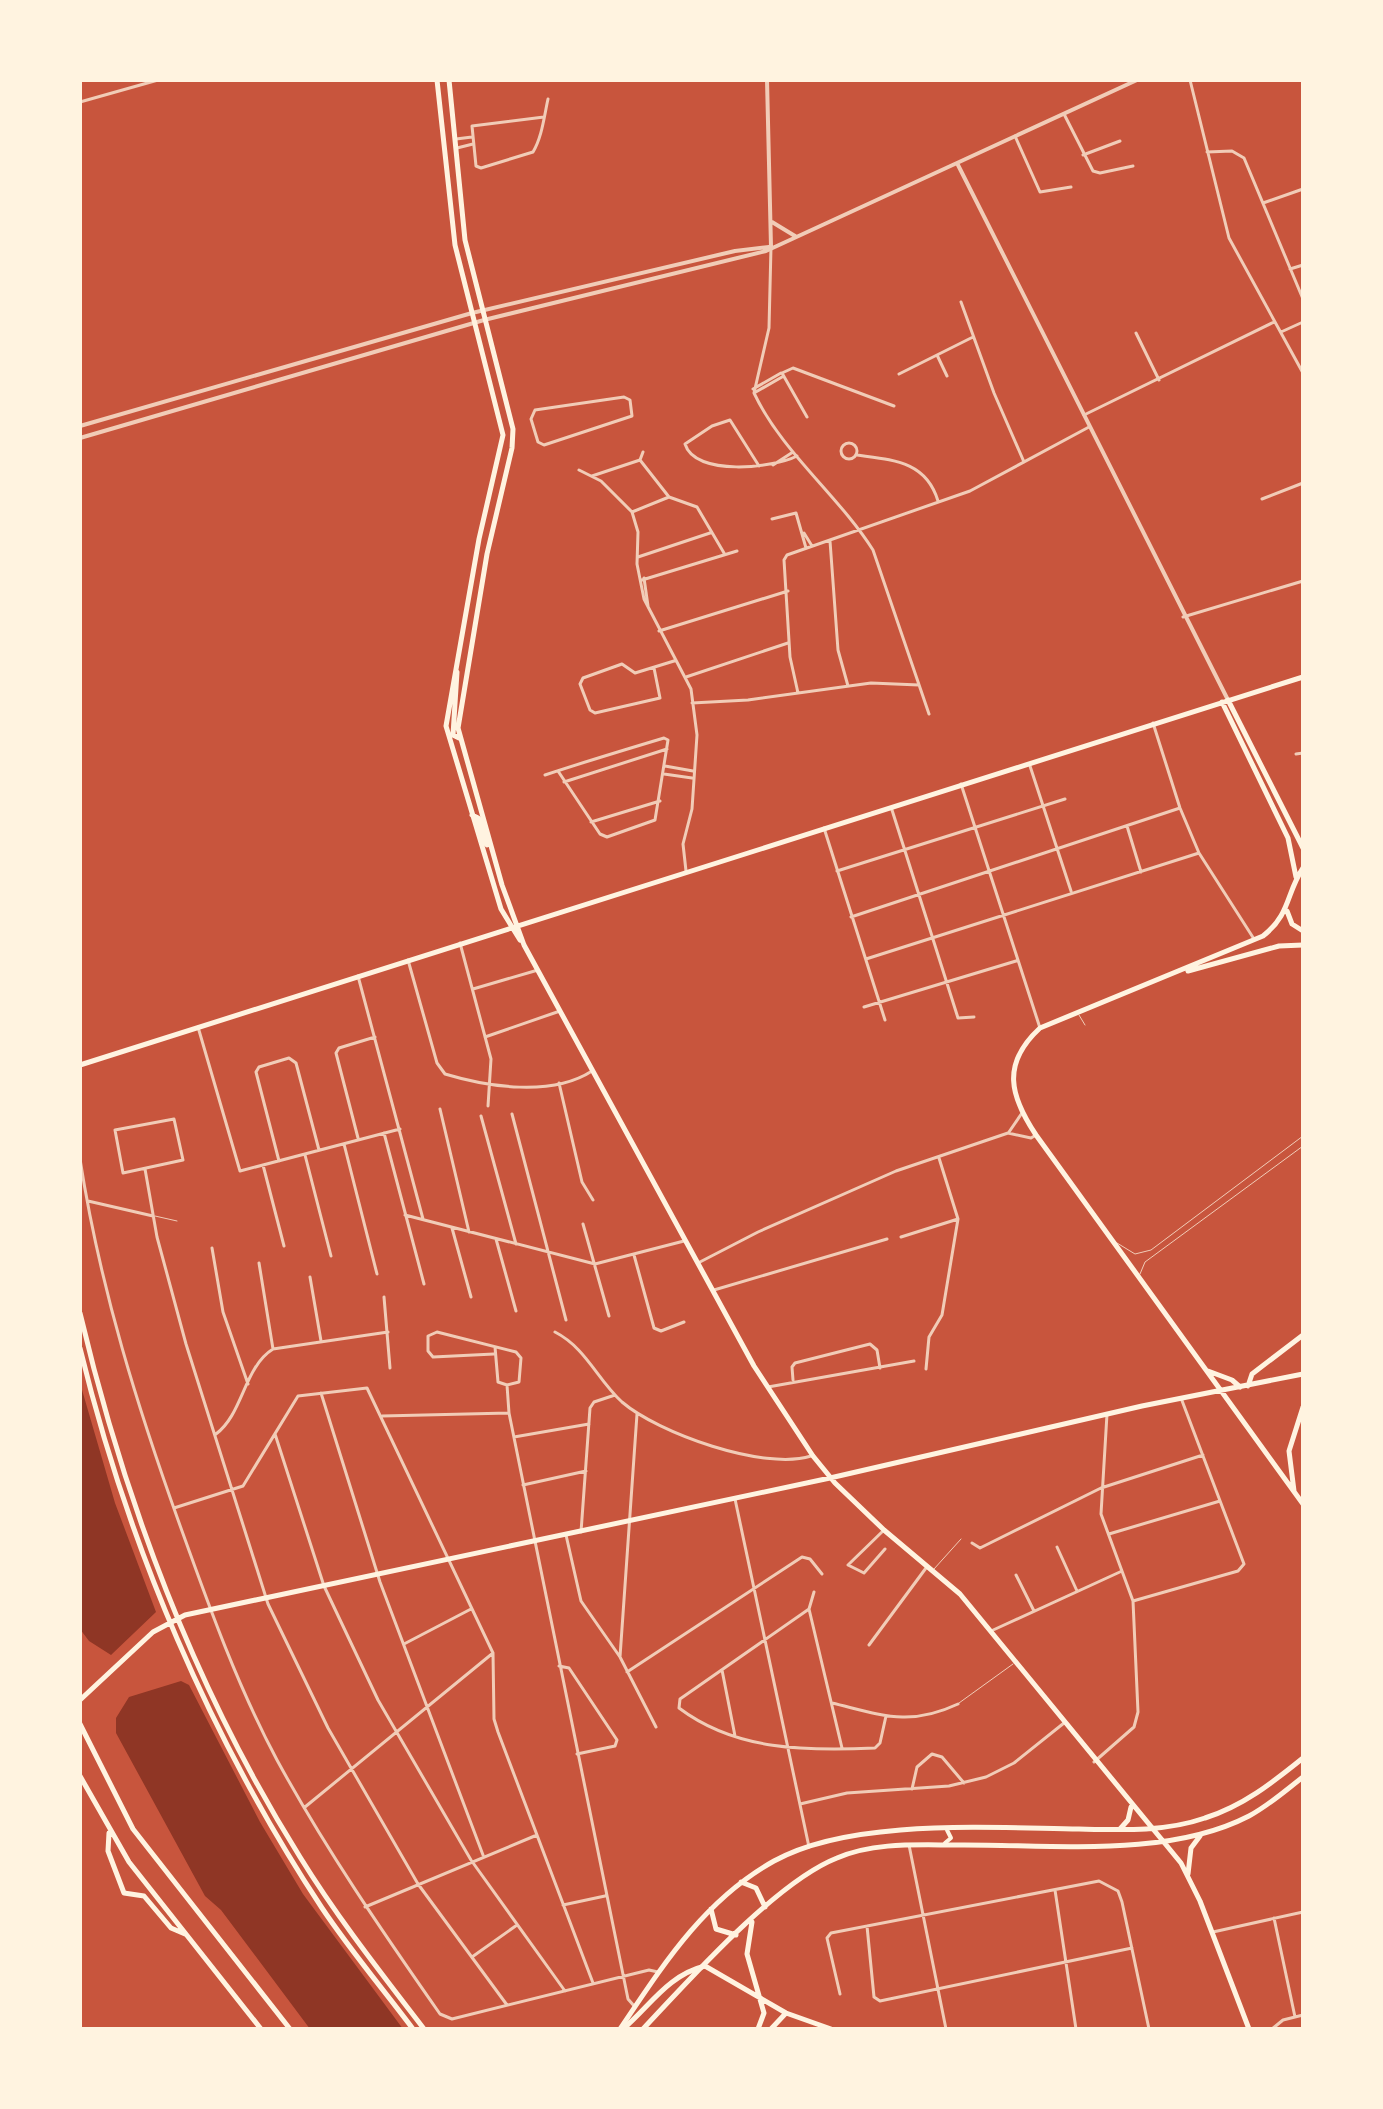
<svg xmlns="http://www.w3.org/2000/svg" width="1383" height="2109" font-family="'DM Sans',sans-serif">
<rect width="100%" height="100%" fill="#c8553d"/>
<path fill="#8f3625" d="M80 1383 115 1503 156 1612 111 1655 89 1641 80 1629Z
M181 1681 189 1685 260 1822 303 1894 403 2029H310L221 1910 205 1896 116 1733V1718L129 1697Z"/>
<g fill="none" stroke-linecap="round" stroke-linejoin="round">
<path stroke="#f1ccb7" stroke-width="1" d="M1079 1015 1085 1025
M155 1216 177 1221
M1117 1243 1135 1254 1151 1250 1303 1136
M1140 1274 1145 1262 1303 1146
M934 1569 961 1539
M959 1703 1013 1664"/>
<path stroke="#f1ccb7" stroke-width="3" d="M1190 80 1229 238 1303 373
M80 102 158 80
M1064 114 1093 171 1100 173 1133 166
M544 117 472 126 476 166 481 168 533 152C542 137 544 117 548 99
M1015 136 1040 192 1071 187
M456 139 472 137
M457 148 473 144
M1207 152 1232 151 1244 158 1303 299
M1083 155 1120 141
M1263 203 1303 189
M771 247 769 328 754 393C782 452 838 495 873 550L929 714
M1290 269 1303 265
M961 302 994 393 1024 462
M1281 332 1303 322
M1136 333 1159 380
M937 355 947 376
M899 374 973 337
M753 389 781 373
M754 393 782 377
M624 397 630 400 632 416 544 445 538 442 531 419 535 410Z
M1084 415 1274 322
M807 417 782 373 793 368 894 406
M841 451a8 8 0 1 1 16 0a8 8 0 1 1-16 0Z
M857 455C893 460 926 461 938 501
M640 460 669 497 697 507 724 553
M640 460 643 452
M773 465 793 452
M759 466 730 420 712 426 685 444C695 477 774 468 797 456
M579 470 601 481 632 512 638 532 637 564 644 599 691 689 697 735 692 809 683 844 686 871
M592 476 640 460
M1262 499 1303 483
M632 512 669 497
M772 519 796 513 806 548
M804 533 812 546
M830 541 838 650 848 686
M638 557 710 533
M644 578 648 606
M642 580 737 551
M1183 617 1303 581
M659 631 788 591
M654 668 660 698 595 713 590 710 580 684 583 678 622 664 635 673 674 661
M686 677 788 643
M798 693 790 657 784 560 787 555 970 491 1089 427
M692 703 748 700 871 683 919 685
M1153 723 1180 808 1199 853 1254 939
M1296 754 1303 753
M665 766 693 771
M1030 766 1071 891
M664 774 692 778
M545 775C584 762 624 750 664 738L668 740 655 820 607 837 600 834 558 771
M564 782 667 749
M961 784 1040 1028
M892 810 958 1018 974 1017
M591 822 660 801
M1127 826 1141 872
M824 828 885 1020
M837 871 1065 799
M851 917 1180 808
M460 943 491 1059 488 1106
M866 959 1199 853
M408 960 437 1063 445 1074C488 1087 552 1097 592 1071
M358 976 423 1219
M473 989 538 970
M864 1007 1016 961
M198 1027 240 1171 400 1129
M485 1037 560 1011
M559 1083 582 1182 593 1200
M440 1109 469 1232
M512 1114 566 1320
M481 1116 516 1244
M174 1119 183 1160 123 1173 115 1130Z
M1009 1132 1022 1113
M384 1133 424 1284
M358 1138 336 1053 339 1048 375 1037
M344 1144 377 1274
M305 1155 331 1256
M80 1159C100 1288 138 1409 182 1531 210 1609 238 1687 277 1760 325 1848 382 1931 440 2014L452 2019 649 1970 658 1972
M279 1161 256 1072 259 1067 289 1058 296 1063 319 1150
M263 1165 284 1246
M145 1169 157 1237 186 1344 268 1604 328 1728 418 1884 507 2005
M88 1201 153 1216
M405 1215 595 1264 684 1241
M583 1224 609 1316
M452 1228 471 1297
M901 1237 958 1219
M496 1239 516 1311
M212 1248 223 1312 248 1384
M634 1255 654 1328 661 1331 684 1322
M259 1263 273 1349
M698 1263 758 1232 896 1171 1008 1133 1031 1138 1036 1135
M310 1277 321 1341
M714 1290 887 1239
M384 1297 390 1368
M555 1332C586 1348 597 1379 622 1402 658 1433 764 1471 811 1456
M494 1354 433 1357 428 1351V1336L437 1332 516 1352 521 1358 519 1382 507 1385 498 1382 495 1347
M926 1369 929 1337 942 1315 958 1219 939 1158
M793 1380 792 1367 795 1363 870 1344 877 1350 880 1368
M507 1385 509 1413 628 1999 635 2007
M768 1387 914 1361
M321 1393 380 1582 483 1855
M382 1416 509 1413
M216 1434C243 1414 244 1367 273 1349L388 1332
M275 1434 324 1586 378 1700 471 1860 565 1991
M514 1437 589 1424
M523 1485 586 1471
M735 1499 809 1847
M174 1508 243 1486 298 1396 367 1388 493 1653 494 1719 498 1732 593 1983
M884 1530 848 1565 864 1573 885 1549
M581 1532 590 1408 594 1402 615 1395
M1109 1534 1220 1501
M566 1535 581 1601 620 1657 656 1727
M972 1543 980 1548 1101 1488 1203 1455
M1057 1547 1077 1591
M1016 1575 1034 1611
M814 1592 809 1609 842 1748
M1133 1601 1238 1571 1244 1564 1181 1398
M809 1609 680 1699 679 1708C736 1751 806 1751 875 1748L880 1743 886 1716
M991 1631 1122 1571
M404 1644 471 1609
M869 1645 926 1568
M620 1657 637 1414
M559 1666 569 1668 617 1740 615 1746 577 1754
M722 1670 735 1736
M627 1672 802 1557 810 1559 822 1574
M832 1703C882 1715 909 1727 958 1704
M1094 1762 1134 1727 1138 1712 1133 1601 1101 1514 1107 1414
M912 1789 917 1767 932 1754 942 1757 964 1783
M800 1804 847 1793 949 1786 986 1777 1014 1763 1064 1723
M305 1807 493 1653
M909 1845 946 2029
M1055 1890 1076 2029
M563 1905 605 1896
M365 1907 537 1835
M1274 1918 1295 2017
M867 1926 874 1997 880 2001 1132 1948
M1213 1932 1303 1912
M472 1957 517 1925
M840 1994 827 1938 831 1933 1099 1881 1118 1891 1122 1902 1149 2029
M1272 2029 1283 2020 1303 2015"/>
<path stroke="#f1ccb7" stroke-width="4" d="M767 80 771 247
M957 163 1228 700
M772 222 795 236
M80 426 472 313 735 251 769 247
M80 438 484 320 766 251 1137 80"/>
<path stroke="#fff3e0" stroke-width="4" d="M945 1843 951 1838 947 1830"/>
<path stroke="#fff3e0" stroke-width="5" d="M437 80 455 245 503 435 479 539 446 726 501 909 520 940
M449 80 465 240 513 429 512 448 487 554 458 728 502 885 524 945 754 1366 813 1456 835 1483 884 1530 960 1594 1181 1863 1200 1901 1249 2029
M457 672 453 735 459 738
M1228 700 1303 848
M1222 702 1288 838 1296 877
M472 815 478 818 487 845
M1303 868C1286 893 1291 914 1263 936L1040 1028C1001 1064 1010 1096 1036 1135L1303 1504
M1287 911 1292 924 1303 931
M1188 971 1279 946 1303 945
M80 1065 1303 677
M80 1313C125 1503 196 1691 300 1857 337 1917 381 1973 424 2029
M80 1348C128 1546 210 1738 322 1908 350 1950 383 1989 413 2029
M1208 1371 1232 1380 1240 1387
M1248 1386 1252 1374 1303 1335
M1294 1491 1289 1451 1303 1407
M80 1700 153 1632 185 1615 830 1478 1142 1406 1303 1374
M80 1724 133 1829 290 2029
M80 1776 129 1862 261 2029
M1120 1829 1128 1820 1131 1807
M109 1833 108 1851 124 1893 144 1896 171 1928 185 1934
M1188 1874 1191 1848 1200 1836
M741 1882 756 1888 765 1907
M711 1909 716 1929 736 1935
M752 1922 747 1954 764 2013 758 2029
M705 1966 786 2013 831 2029
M620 2029C663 1965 704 1900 774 1861 851 1818 991 1828 1079 1829 1121 1830 1165 1832 1205 1818 1243 1806 1272 1783 1303 1758
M643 2029C690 1979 776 1882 837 1858 874 1842 917 1845 957 1845 1048 1844 1166 1859 1249 1816 1268 1806 1286 1790 1303 1777
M771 2029 786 2013"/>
<path stroke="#fff3e0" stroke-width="5" d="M623 2029C650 2006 668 1975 705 1966"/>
</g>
<rect width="1383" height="2109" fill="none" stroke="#fff3e0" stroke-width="164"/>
</svg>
